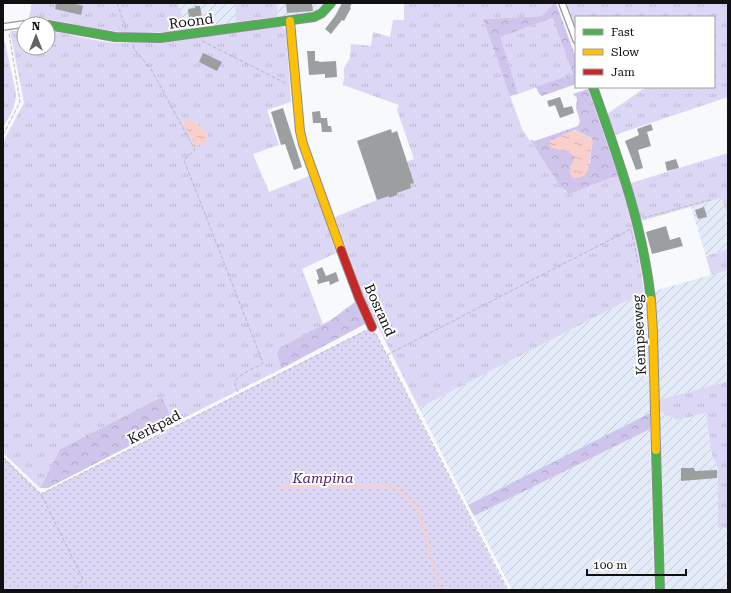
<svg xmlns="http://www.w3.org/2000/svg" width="731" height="593" font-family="'Roboto Serif',serif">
<defs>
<pattern id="farmland-furrows" width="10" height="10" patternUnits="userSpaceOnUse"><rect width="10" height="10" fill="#e3ebf9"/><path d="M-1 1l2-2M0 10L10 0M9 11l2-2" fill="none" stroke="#c2c8d4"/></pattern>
<pattern id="grass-tufts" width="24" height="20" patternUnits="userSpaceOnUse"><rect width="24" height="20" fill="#dcd7f4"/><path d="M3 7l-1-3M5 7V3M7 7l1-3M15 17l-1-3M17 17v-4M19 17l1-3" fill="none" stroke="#bcb8d0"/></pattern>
<pattern id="forest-crowns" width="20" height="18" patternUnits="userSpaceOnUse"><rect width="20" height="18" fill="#cec4ec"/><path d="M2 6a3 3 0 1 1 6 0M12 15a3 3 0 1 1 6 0" fill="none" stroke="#b0a7c9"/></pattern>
<pattern id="park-dots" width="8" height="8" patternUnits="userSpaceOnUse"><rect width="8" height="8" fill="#dcd7f4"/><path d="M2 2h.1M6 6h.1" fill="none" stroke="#bcb8d0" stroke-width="1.8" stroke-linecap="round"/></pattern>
<pattern id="water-ripples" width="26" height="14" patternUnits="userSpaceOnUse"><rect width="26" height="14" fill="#f8cfcb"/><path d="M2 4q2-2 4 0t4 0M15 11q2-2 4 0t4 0" fill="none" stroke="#d4b1ad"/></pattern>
</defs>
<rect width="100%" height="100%" fill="#f7f9fc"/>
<path fill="url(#farmland-furrows)" d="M178 3H235L236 22 187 30Z
M277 3H325L317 12 277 17Z
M722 198 728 218V249L706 256 691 207Z
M728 270V381L659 400 654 291Z
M644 292 648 355 650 413 468 505 419 408Z
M659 411 677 420 706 413 711 452 718 468V528H728V590H664Z
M650 429 654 590H512L474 516Z"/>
<path fill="url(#grass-tufts)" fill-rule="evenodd" d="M32 3H178L187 30C163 32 138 35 114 31 85 28 58 19 29 18Z
M235 3H277V17L236 22Z
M404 3H554L542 16 483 19 522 129 565 192 618 175C630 214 639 252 644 292L419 408 367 305 335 217 399 191 390 167 414 159 397 110 399 105 343 85 344 78V68L350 58 351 44 371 46 373 32 390 37 393 20H404Z
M567 3H728V97L615 135 607 114 646 87H714V17H576V29Z
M554 18 573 74 518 94 499 37Z
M278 26 284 28 286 32 291 102 267 110 279 145 253 154 269 192 309 176 311 180 336 253 302 269 323 324 277 351 281 369 174 423 162 397 60 449 40 488 3 453V142L24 103 10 31 24 30V48H48V31C74 34 100 44 126 43 177 41 227 33 278 26ZM184 121H195L208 136 196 146 183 123Z
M3 34 16 93C16 107 10 116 3 127Z
M728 153V218L722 198 641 221 631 183Z
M728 249V270L711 275 706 256Z
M728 381V528H718V468L711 452 706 413 677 420 659 411V400Z"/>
<path fill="url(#forest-crowns)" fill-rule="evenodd" d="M554 3H556L576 58V84L542 96 539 94 536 87 573 74 553 18 500 37 518 94 510 96 483 19 542 16Z
M588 89 618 175 571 193H568L561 187 530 140 535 141 578 126 580 121 576 108 577 98 573 94ZM575 130 591 138C593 148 590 155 590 164L570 168 574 160V156L570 152 550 141Z
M355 302 365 324 281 369 277 352 280 348 331 320Z
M162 397 174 423 48 488H40L60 449Z
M650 413V429L474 516 468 505Z"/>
<path fill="url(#park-dots)" d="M372 327 507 590H3V457L41 494Z"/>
<path fill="url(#water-ripples)" d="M186 119 195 121 208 136C206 143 202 144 196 146L194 144 183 123 184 121Z
M573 131H578L593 140C593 146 591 151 590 156 589 169 589 179 572 178 567 166 574 166 574 156 568 149 558 151 550 147V141Z"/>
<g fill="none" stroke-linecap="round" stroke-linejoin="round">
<path stroke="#f8cfcb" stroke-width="2" d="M282 486H388L399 490 417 507 441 590"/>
</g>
<path fill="#9c9fa0" d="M57 3H71L83 6 81 15 55 9Z
M286 3H312L313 11 287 13Z
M342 3H352L350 7 351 8 344 21 342 20 331 34 325 29 335 16Z
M195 6H200L202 17H189L188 9 195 8Z
M307 51H315V61H319V62L336 61 337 77 325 78V74L309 75Z
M203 53 222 62 217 71 199 62Z
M560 97 564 108 572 106 574 113 560 118 555 105 549 107 547 101Z
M283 108 302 167 294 170 285 144 281 145 271 112Z
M320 111 321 118H327L328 126H331L332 132H322L321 123H313L312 112Z
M651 124 653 130 647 132 651 146 638 150 643 168 636 170 625 141 639 135 637 129Z
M391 129 392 133 397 131 414 183 410 184 411 188 397 193V195L389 198V196L377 200 357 141Z
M676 159 679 168 667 171 665 162Z
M704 207 707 217 698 219 695 210Z
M666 226 670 240 680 237 683 246 652 254 646 232Z
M322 267 326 276 336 272 339 281 330 285 329 281 318 284 317 280 319 279 316 270Z
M681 468H694L695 471 717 470V478L681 481Z"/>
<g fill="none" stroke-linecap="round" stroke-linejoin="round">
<defs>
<path id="street" d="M562 3 576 40
M3 27 24 24"/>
<path id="fast" d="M48 25 115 37 160 38 314 17 322 13 331 3
M593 87C618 157 643 226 651 300
M656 450 660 590"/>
<path id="slow" d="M290 21 300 131 303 144 341 250
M651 300 653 332 656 450"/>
<path id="jam" d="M341 250 359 298 372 327"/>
</defs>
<use href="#street" stroke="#959597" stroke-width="8"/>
<use href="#fast" stroke="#8b8c8d" stroke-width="10"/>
<use href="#slow" stroke="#8b8c8d" stroke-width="10"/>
<use href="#jam" stroke="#8b8c8d" stroke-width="10"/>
<path stroke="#b8b8b9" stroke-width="1" stroke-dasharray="4 2" stroke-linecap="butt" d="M117 3 126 29
M202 41 287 84
M133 45 134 49 151 69 195 150 184 160 263 363C257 368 234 375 235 384 235 387 238 391 239 394
M3 135 20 102 9 33
M643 218 709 200 712 201
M376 334 508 590
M387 355 631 229 638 263
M3 457 41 494 83 579 74 590
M41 494 365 331"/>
<use href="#street" stroke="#fefeff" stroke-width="5.5"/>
<use href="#fast" stroke="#4caf50" stroke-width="8"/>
<use href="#slow" stroke="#ffc107" stroke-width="8"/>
<use href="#jam" stroke="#c62828" stroke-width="8"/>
</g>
<g text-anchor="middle" stroke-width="4" stroke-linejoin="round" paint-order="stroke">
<g font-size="14" fill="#111" stroke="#fff">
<text transform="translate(191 21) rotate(-7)" y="5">Roond</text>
<text transform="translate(380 310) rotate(66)" y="5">Bosrand</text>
<text transform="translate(639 335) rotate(-93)" y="5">Kempseweg</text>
<text transform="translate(154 427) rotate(-27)" y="5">Kerkpad</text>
</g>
<g font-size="14" font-style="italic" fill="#461c6d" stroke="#fff">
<text x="323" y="483">Kampina</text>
</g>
</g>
<rect width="731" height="593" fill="none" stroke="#111111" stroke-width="8"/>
<rect x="575" y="16" width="140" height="72" fill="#ffffff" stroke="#a0a0a0"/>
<rect x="583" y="29" width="20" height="6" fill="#4caf50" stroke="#a0a0a0"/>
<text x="611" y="36" font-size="12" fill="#111111">Fast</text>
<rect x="583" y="49" width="20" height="6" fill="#ffc107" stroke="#a0a0a0"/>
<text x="611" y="56" font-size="12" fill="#111111">Slow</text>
<rect x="583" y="69" width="20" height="6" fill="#c62828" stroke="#a0a0a0"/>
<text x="611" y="76" font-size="12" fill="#111111">Jam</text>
<g transform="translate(36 36)"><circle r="19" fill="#ffffff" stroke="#a0a0a0"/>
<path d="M0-3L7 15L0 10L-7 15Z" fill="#626263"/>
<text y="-6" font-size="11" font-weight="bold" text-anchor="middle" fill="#111111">N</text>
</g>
<path d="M587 569v6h99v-6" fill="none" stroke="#111111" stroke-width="2"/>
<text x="593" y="569" font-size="12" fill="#111111" stroke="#ffffff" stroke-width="3" paint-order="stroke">100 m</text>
</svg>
